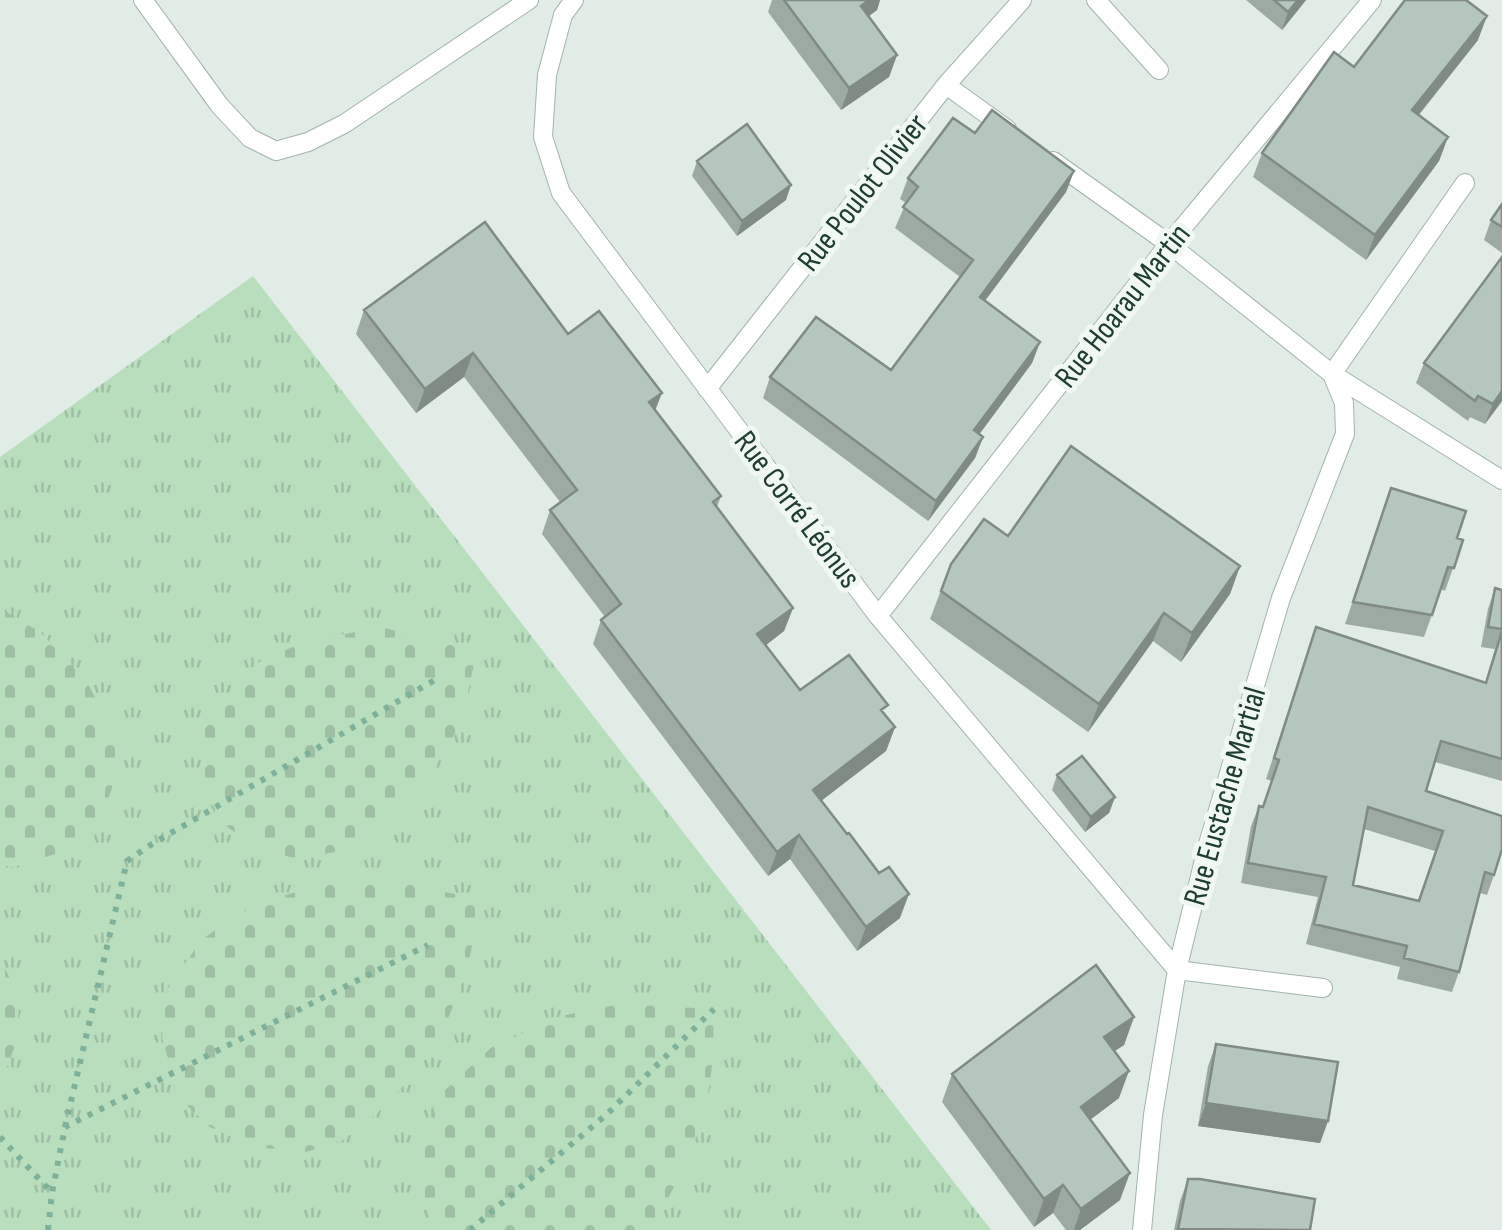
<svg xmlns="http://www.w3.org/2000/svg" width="1502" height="1230" font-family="'Sofia Sans Condensed',sans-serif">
<defs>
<pattern id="grass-tufts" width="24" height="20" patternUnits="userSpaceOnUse" patternTransform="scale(2.5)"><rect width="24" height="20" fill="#b8debd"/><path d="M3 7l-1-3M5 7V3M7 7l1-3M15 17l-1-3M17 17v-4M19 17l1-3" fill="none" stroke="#9ebfa3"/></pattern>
<pattern id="cemetery-stones" width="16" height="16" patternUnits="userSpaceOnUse" patternTransform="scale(2.5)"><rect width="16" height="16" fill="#b8debd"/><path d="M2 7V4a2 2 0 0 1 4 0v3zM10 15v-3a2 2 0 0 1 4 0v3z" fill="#9ebfa3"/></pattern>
</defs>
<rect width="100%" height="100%" fill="#e0ece5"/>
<path fill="url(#grass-tufts)" d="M253 276 991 1230H0V457Z"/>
<path fill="url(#cemetery-stones)" d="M0 608 40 632 87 682 117 740 112 788 97 828 71 849 14 867 0 865Z
M384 628 477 651 461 723 427 781 395 817 345 850 297 859 258 848 220 822 202 791 201 739 214 708 257 663 310 639Z
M389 880 482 900 466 974 447 1021 411 1078 375 1115 343 1140 306 1152 255 1147 210 1127 179 1098 162 1037 167 990 202 939 257 903 329 883Z
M0 959 20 998 15 1046 0 1085Z
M620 1004 714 1009C713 1035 714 1062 709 1087 700 1140 678 1186 648 1230H436L420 1194 418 1147 444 1091 492 1047 561 1016Z"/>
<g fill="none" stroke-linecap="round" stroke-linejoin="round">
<defs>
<path id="service" d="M143 0 220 106 250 138 276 151 308 142 344 124 529 0
M574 0 563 15 547 75 543 137 561 193 878 616 1177 970 1323 988
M1096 0 1159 70
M946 85 1007 129
M1053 161 1169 244 1332 374 1502 480
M1332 374 1465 183
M707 389 946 85 1022 0
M878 616 1169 244 1372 0
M1142 1230 1153 1115 1177 970 1208 844 1281 598 1345 434 1344 403 1332 374"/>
</defs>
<use href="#service" stroke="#a3b4ab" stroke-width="20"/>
<path stroke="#7fb19a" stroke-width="6" stroke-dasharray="5 8" stroke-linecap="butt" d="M65 1127 127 861 152 844 438 678
M0 1137 52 1193
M48 1230 52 1193 65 1127 428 945
M470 1230 606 1115 714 1009"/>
<use href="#service" stroke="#fff" stroke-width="18"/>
</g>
<path fill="#9caaa3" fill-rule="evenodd" d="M772 0H880L877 10 869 16 897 55 889 77 841 110 768 12Z
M1246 0H1306L1282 30Z
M1478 40 1419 115 1448 137 1439 161 1366 260 1253 177 1262 153 1354 67Z
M975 133 1074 171 1066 192 985 301 1040 342 1032 363 979 434 983 437 975 458 928 521 763 398 770 377 891 370 960 277 895 228 906 203 900 199 908 178Z
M697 161 786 200 737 236 692 176Z
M1502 204V253L1484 240 1491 220Z
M1502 256V401L1485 424 1470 417 1468 421 1416 383 1424 363Z
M364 310 568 334 655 410 721 496 717 507 793 608 784 631 766 645 800 690 884 714 895 727 886 751 821 801 900 918 857 951 790 859 768 876 593 644 601 620 605 617 542 534 550 510 560 502 464 377 416 413 356 334Z
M1391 488 1457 538 1463 540 1445 591 1441 589 1424 637 1345 624Z
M1008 536 1240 566 1230 594 1181 662 1153 641 1088 732 930 619 951 564Z
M1495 588 1502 590V781L1435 762 1426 791 1494 875 1487 895 1480 893 1459 972 1452 992 1397 979 1400 967 1306 944 1318 897 1241 883 1251 826 1259 806 1263 807 1272 781 1266 779 1316 627 1485 683 1495 649 1481 647 1488 609ZM1364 829 1435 851 1418 901 1353 885Z
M1057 775 1115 797 1109 813 1085 832 1052 790Z
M1134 1017 1124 1045 1114 1051 1119 1098 1090 1120 1120 1200 1080 1230H1066L1053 1213 1034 1227 942 1102 952 1074Z
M1216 1044 1328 1121 1320 1143 1198 1126 1208 1066Z
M1188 1179 1310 1230H1174L1180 1201Z"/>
<path fill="#7f8b84" d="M869 0H880L877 10 853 28 861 6Z
M1298 0H1306L1282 30 1288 12Z
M1487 16 1478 40 1403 134 1412 110Z
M897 55 889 77 841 110 849 88Z
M1448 137 1439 161 1366 260 1375 235Z
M1074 171 1066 192 972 318 980 297Z
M791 185 786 200 737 236 742 221Z
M1040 342 1032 363 967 451 974 430Z
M473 353 464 377 416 413 425 389Z
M1502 391V401L1485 424 1493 404Z
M662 393 653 416 649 402Z
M983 437 975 458 928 521 936 501Z
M1240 566 1230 594 1181 662 1192 633Z
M793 608 784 631 749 658 757 634Z
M1164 613 1153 641 1088 732 1099 704Z
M895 727 886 751 804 814 813 790Z
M1115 797 1109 813 1085 832 1091 817Z
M799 835 790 859 768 876 777 852Z
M909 894 900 918 857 951 866 927Z
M1134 1017 1124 1045 1094 1065 1104 1037Z
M1129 1071 1119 1098 1071 1134 1081 1107Z
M1206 1103 1328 1121 1320 1143 1198 1126Z
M1130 1173 1120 1200 1080 1230H1074L1081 1209Z
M1063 1185 1053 1213 1034 1227 1044 1199Z"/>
<path fill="#b5c6bd" stroke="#7f8b84" stroke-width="2.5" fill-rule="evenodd" d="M784 0H869L861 6 897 55 849 88Z
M1274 0H1298L1288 12Z
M1405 0H1466L1487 16 1412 110 1448 137 1375 235 1262 153 1334 52 1354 67Z
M992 110 1074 171 980 297 1040 342 974 430 983 437 936 501 770 377 816 317 891 370 973 260 903 207 918 187 908 178 953 118 975 133Z
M747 124 791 185 742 221 697 161Z
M1502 204V227L1491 220Z
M485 222 568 334 599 311 662 393 649 402 721 496 713 502 793 608 757 634 800 690 849 655 888 705 881 710 895 727 813 790 847 834 849 833 879 873 889 867 909 894 866 927 799 835 777 852 601 620 621 604 550 510 577 490 473 353 425 389 364 310Z
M1502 257V391L1493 404 1478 396 1475 401 1424 363Z
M1071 446 1240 566 1192 633 1164 613 1099 704 941 591 951 564 984 519 1008 536Z
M1391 488 1466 511 1457 538 1463 540 1454 568 1448 567 1432 615 1353 602Z
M1495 588 1502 590V629L1488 627Z
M1316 627 1486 683 1502 631V759L1441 741 1426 791 1502 816V849L1494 875 1485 872 1459 972 1404 958 1407 946 1314 924 1326 877 1248 863 1259 806 1263 807 1279 760 1274 758ZM1368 807 1443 831 1419 901 1353 885Z
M1082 756 1115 797 1091 817 1057 775Z
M1096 965 1134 1017 1104 1037 1129 1071 1081 1107 1130 1173 1081 1209 1063 1185 1044 1199 952 1074Z
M1216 1044 1338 1062 1328 1121 1206 1103Z
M1188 1179H1200L1315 1199 1310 1230 1178 1229Z"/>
<g text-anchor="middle" stroke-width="10" stroke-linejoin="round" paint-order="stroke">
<g font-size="32" fill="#203d31" stroke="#f1f8f3">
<text transform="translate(862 192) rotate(-52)" y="11">Rue Poulot Olivier</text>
<text transform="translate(1122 305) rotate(-52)" y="11">Rue Hoarau Martin</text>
<text transform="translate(798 509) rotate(53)" y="11">Rue Corré Léonus</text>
<text transform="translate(1224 796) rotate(-74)" y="11">Rue Eustache Martial</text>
</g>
</g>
</svg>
